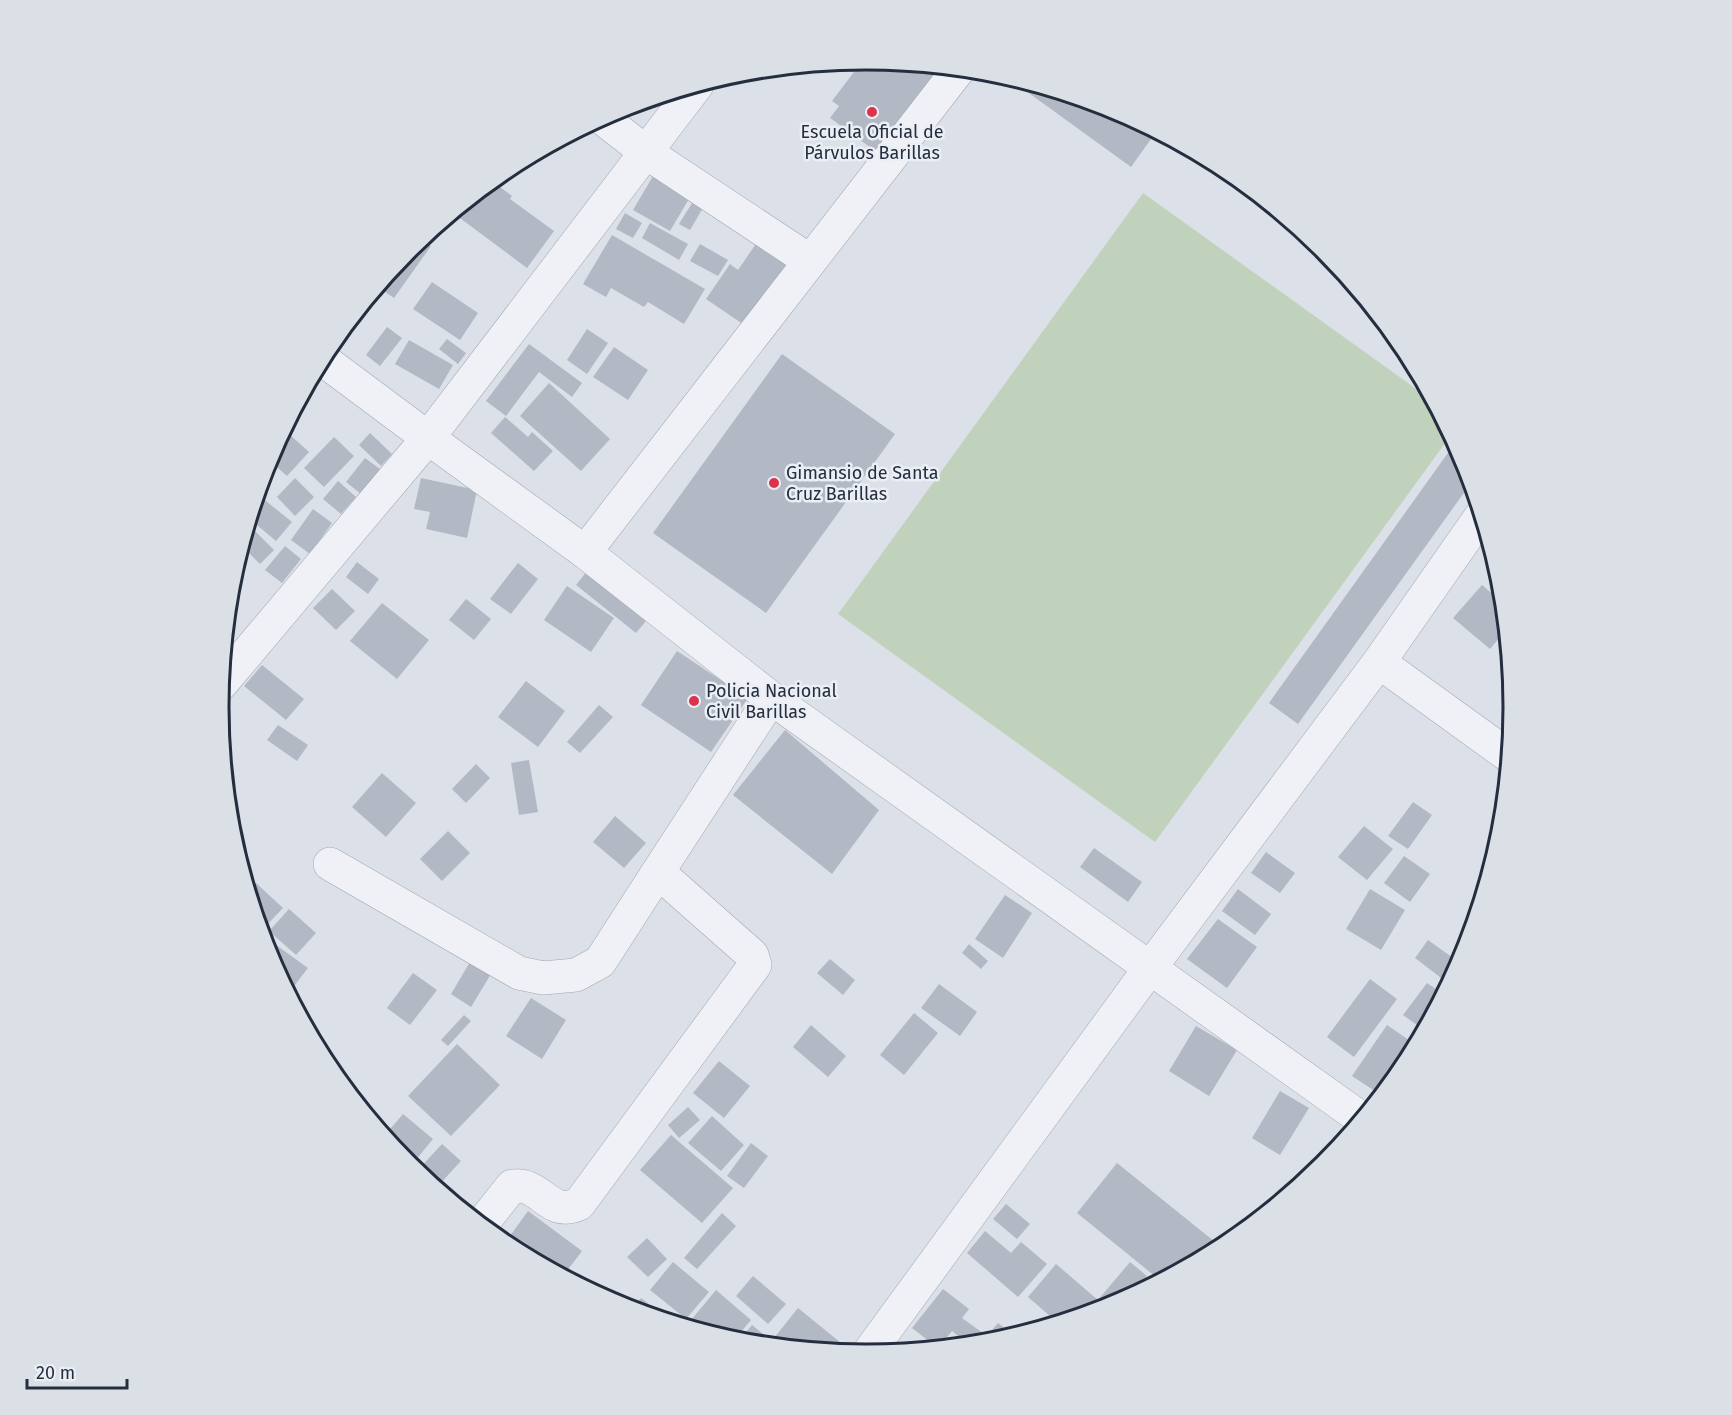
<svg xmlns="http://www.w3.org/2000/svg" width="1732" height="1415" font-family="'Fira Sans',sans-serif">
<rect width="100%" height="100%" fill="#dce0e8"/>
<path fill="#c1d2bc" d="M1143 193 1433 401 1451 435 1155 842 838 614Z"/>
<path fill="#b2b9c5" d="M863 60 943 68 878 153 830 118 839 106 832 101Z
M1008 78 1114 109 1156 132 1131 167Z
M656 171 693 192 670 231 633 210Z
M492 181 512 196 510 199 554 231 527 268 453 213Z
M697 195 707 201 690 230 679 224Z
M625 213 642 223 633 238 616 229Z
M650 223 688 244 679 260 642 238Z
M612 235 705 289 684 324 648 302 644 307 611 288 606 297 583 284Z
M762 235 801 261 753 331 706 299 730 264 738 270Z
M421 239 431 246 394 298 378 287 408 249Z
M700 244 728 260 718 276 690 261Z
M432 282 478 313 460 340 413 309Z
M387 327 402 338 380 366 366 355Z
M587 329 608 343 587 374 567 360Z
M447 339 466 353 458 364 439 349Z
M409 340 453 365 439 389 395 364Z
M529 344 582 383 572 397 539 372 506 416 486 401Z
M614 347 648 370 628 400 593 377Z
M782 354 895 434 766 613 653 533Z
M549 383 610 439 581 471 520 416Z
M505 417 528 437 532 432 553 451 534 471 491 433Z
M288 433 309 452 287 476 268 459 275 447Z
M370 433 392 454 381 466 359 445Z
M334 437 354 456 324 487 304 468Z
M1455 443 1464 460 1471 483 1298 724 1269 703Z
M365 458 380 469 361 494 346 482Z
M295 478 314 497 295 516 277 497Z
M421 478 477 490 467 538 426 529 430 512 414 509Z
M338 481 356 497 341 514 323 499Z
M261 497 292 522 276 541 250 519 254 505Z
M313 509 332 523 310 554 291 540Z
M248 524 274 550 260 564 242 546Z
M285 546 301 559 282 583 265 570Z
M357 562 379 579 368 594 346 577Z
M594 562 655 610 636 633 576 585Z
M518 563 538 579 511 614 490 599Z
M1482 585 1503 603 1506 630 1490 649 1453 618Z
M567 586 614 618 591 652 544 620Z
M332 589 355 611 336 630 313 608Z
M466 599 491 619 474 640 449 620Z
M382 603 429 640 397 679 350 641Z
M677 651 748 698 711 752 641 705Z
M262 665 304 699 286 720 244 686Z
M526 681 565 711 538 747 498 717Z
M599 705 613 717 580 753 567 742Z
M278 725 308 745 297 761 267 740Z
M785 730 879 810 832 874 733 795Z
M529 760 538 812 519 815 511 763Z
M476 764 490 778 466 803 452 789Z
M382 773 416 803 386 837 352 807Z
M1413 802 1432 815 1408 849 1388 836Z
M615 816 646 843 624 868 593 842Z
M1364 826 1393 849 1367 880 1338 857Z
M448 831 470 853 442 881 420 859Z
M1094 848 1142 882 1128 902 1080 867Z
M1266 852 1295 873 1280 893 1251 873Z
M1404 856 1430 874 1410 902 1384 883Z
M256 883 283 908 264 928 258 922 248 891Z
M1238 889 1271 914 1255 935 1222 911Z
M1370 889 1405 910 1381 950 1346 929Z
M1005 895 1032 913 1003 958 975 939Z
M289 909 316 933 296 955 269 931Z
M1218 919 1257 947 1227 988 1187 959Z
M261 934 308 968 288 994 268 955Z
M1428 940 1460 963 1449 984 1415 958Z
M969 944 988 961 981 969 962 953Z
M473 957 494 969 471 1007 451 994Z
M830 959 855 980 843 995 817 973Z
M413 973 437 990 410 1025 387 1008Z
M1370 979 1397 999 1354 1057 1327 1037Z
M1427 983 1443 994 1424 1030 1403 1015Z
M939 984 977 1012 960 1036 921 1008Z
M531 998 566 1020 542 1059 506 1036Z
M914 1013 938 1033 904 1075 880 1055Z
M464 1015 471 1021 448 1046 441 1040Z
M811 1025 846 1056 828 1077 793 1047Z
M1387 1025 1416 1045 1404 1068 1381 1095 1352 1076Z
M1196 1026 1237 1050 1209 1096 1169 1071Z
M457 1044 500 1085 451 1136 408 1096Z
M719 1061 750 1086 724 1118 693 1093Z
M1280 1091 1309 1108 1280 1155 1252 1138Z
M688 1107 700 1120 679 1138 668 1125Z
M403 1114 433 1139 410 1167 384 1136Z
M712 1116 744 1145 721 1171 688 1143Z
M671 1135 733 1188 702 1223 640 1170Z
M751 1143 768 1156 744 1188 727 1176Z
M442 1144 461 1161 436 1188 416 1172Z
M1117 1163 1220 1246 1215 1252 1161 1281 1077 1213Z
M1006 1204 1030 1224 1017 1239 993 1219Z
M528 1211 582 1251 563 1276 517 1251 505 1243Z
M722 1213 736 1226 697 1269 684 1258Z
M985 1231 1011 1253 1021 1242 1047 1264 1018 1297 967 1253Z
M1231 1233 1237 1237 1219 1249Z
M647 1238 667 1259 648 1277 627 1257Z
M673 1262 709 1292 686 1319 650 1290Z
M1130 1262 1147 1276 1127 1299 1113 1306 1058 1323 1028 1297 1056 1264 1098 1300Z
M753 1276 786 1304 768 1324 736 1296Z
M943 1289 969 1309 962 1318 987 1336 998 1323 1015 1336 992 1343 969 1345 952 1331 938 1348 912 1328Z
M716 1290 751 1320 733 1341 708 1333 692 1319Z
M641 1298 671 1321 670 1322 632 1310Z
M798 1308 851 1351 849 1353 785 1347 774 1338Z
M752 1325 778 1346 738 1342Z"/>
<g fill="none" stroke-linecap="round" stroke-linejoin="round">
<defs>
<path id="minor" d="M602 118 647 153 810 261
M322 359 428 438 697 85
M585 552 959 69
M1379 662 1509 756
M330 864 519 973 543 978 576 975 600 962 658 872
M481 1225 512 1186C542 1182 548 1218 579 1204L755 965 752 955 658 872 771 698
M867 1355 1150 968 1379 662 1481 516"/>
<path id="tertiary" d="M221 684 428 438 585 552 771 698 1362 1119"/>
</defs>
<use href="#minor" stroke="#a1a7b2" stroke-width="34"/>
<use href="#tertiary" stroke="#a1a7b2" stroke-width="34"/>
<use href="#minor" stroke="#eff1f6" stroke-width="33"/>
<use href="#tertiary" stroke="#eff1f6" stroke-width="33"/>
</g>
<g fill="#da334b" stroke="#ebeff5" stroke-width="2">
<circle cx="872" cy="112" r="6"/>
<circle cx="774" cy="483" r="6"/>
<circle cx="694" cy="701" r="6"/>
</g>
<g text-anchor="middle" stroke-width="5" stroke-linejoin="round" paint-order="stroke">
<g font-size="18" fill="#242e3f" stroke="#ebeff5" text-anchor="start">
<text x="872" y="138" text-anchor="middle">Escuela Oficial de<tspan x="872" dy="21">Párvulos Barillas</tspan></text>
<text x="786" y="479">Gimansio de Santa<tspan x="786" dy="21">Cruz Barillas</tspan></text>
<text x="706" y="697">Policia Nacional<tspan x="706" dy="21">Civil Barillas</tspan></text>
</g>
</g>
<path d="M0 0H1732V1415H0ZM229 707a637 637 0 1 1 1274 0a637 637 0 1 1-1274 0Z" fill="#dbe0e6" fill-rule="evenodd"/>
<path fill="none" stroke="#242e3f" stroke-width="3" d="M229 707a637 637 0 1 1 1274 0a637 637 0 1 1-1274 0Z"/>
<path d="M27 1379v9h100v-9" fill="none" stroke="#242e3f" stroke-width="3"/>
<text x="36" y="1379" font-size="18" fill="#242e3f" stroke="#ebeff5" stroke-width="4.5" paint-order="stroke">20 m</text>
</svg>
